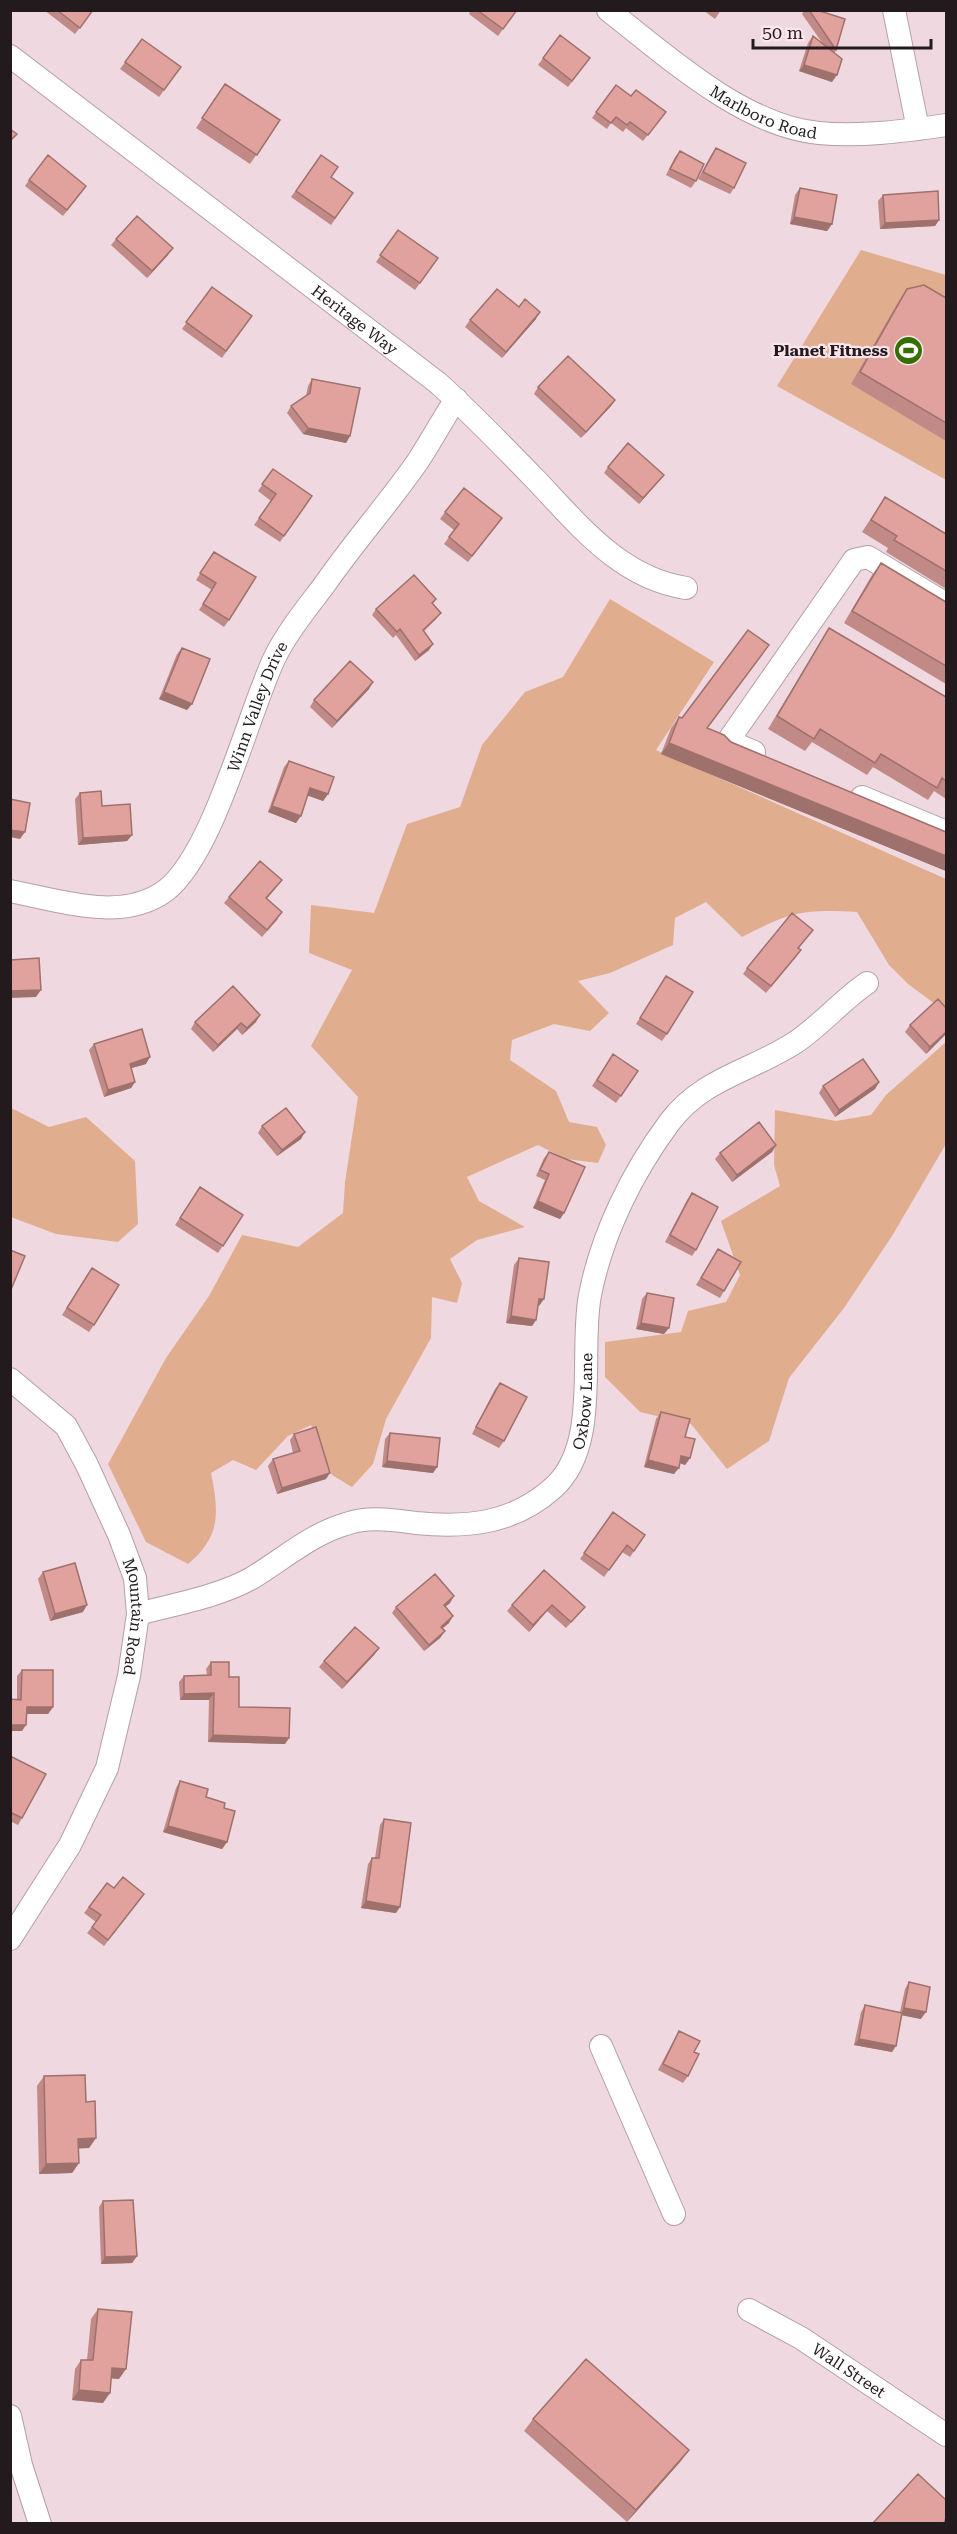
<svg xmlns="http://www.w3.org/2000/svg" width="957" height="2534" font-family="'Roboto Serif',serif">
<rect width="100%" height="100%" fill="#efd8e0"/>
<path fill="#e1ad8f" d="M861 250 946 275V480L777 386Z
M610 599 714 662 656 750 946 879V1012L908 984 889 965 857 912C803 909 790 912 742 937L706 902 675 918 673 945 610 973 578 981 609 1013 590 1031 554 1024 512 1040 510 1060 556 1091 569 1122 597 1127 606 1145 598 1163 566 1159 538 1145 467 1177 479 1201 525 1227 477 1240 450 1259 462 1283 457 1303 432 1297 431 1338 386 1419 373 1464 352 1487 332 1475 311 1425 288 1436 256 1470 233 1460 211 1473C219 1512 221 1537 188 1564L146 1542 108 1464 166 1358 209 1296 242 1235 298 1247 343 1213 345 1182 358 1097 311 1046 352 970 309 953 311 905 374 913 407 824 460 807 482 745 525 692 563 677Z
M946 1042V1144L892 1236 844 1308 789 1378 769 1441 727 1469 691 1424 640 1412 605 1377V1342L681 1332 688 1311 726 1302 740 1275 721 1221 780 1186 774 1165 775 1110 836 1121 871 1115 886 1095Z
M11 1108 49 1127 86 1117 135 1161 138 1224 118 1242 56 1234 11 1217Z"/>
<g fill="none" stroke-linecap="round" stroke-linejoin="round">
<defs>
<g id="minor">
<path id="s1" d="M608 10C667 56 743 126 819 133 861 137 905 131 946 125"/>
<path d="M894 10 918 129"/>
<path id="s2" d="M10 56 438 383C472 414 504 447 536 480 579 525 620 578 686 588"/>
<path d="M754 752 728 741 854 560 868 557 946 604"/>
<path d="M862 797 946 832"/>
<path id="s3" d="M10 891C58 900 121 923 165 891 213 855 247 717 274 659 287 632 307 608 325 584 354 542 389 503 418 461 431 441 443 419 456 399"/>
<path id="s4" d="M10 1379 66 1426 87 1465 119 1535 135 1578 138 1614 129 1676 107 1768 70 1845 10 1939"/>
<path id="s5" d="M138 1614C175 1604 218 1597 252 1578 282 1560 311 1534 346 1524 369 1516 392 1520 416 1523 466 1528 513 1524 553 1488 601 1446 579 1352 590 1295 602 1234 632 1173 669 1123 702 1078 752 1071 796 1042 821 1025 841 1001 867 983"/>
<path d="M601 2046 674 2214"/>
<path id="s6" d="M749 2310 801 2338 946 2435"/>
<path d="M10 2416 21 2465 40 2524"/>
</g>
</defs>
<use href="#minor" stroke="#b49fa6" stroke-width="24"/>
<use href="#minor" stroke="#fff" stroke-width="22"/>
</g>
<path fill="#c28a86" d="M44 10H93L75 34Z
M471 10H517L498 36 469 14Z
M703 10H721L715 19Z
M804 10H817L836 50 834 53 832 82 799 71 808 43 813 36 823 44 802 14Z
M560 35 590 58 568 87 538 65Z
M142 39 181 67 159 97 120 69Z
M225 84 280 120 250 164 196 128Z
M616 85 631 96 666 112 643 141 626 128 623 132 611 123 607 129 592 118Z
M716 148 734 188 730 194 698 179 711 155Z
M680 151 696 181 691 188 666 175 675 157Z
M321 155 331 177 353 193 331 225 291 197Z
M29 180 82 192 63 216 25 186Z
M800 188 832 224 827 231 790 224 795 195Z
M883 195 939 220 935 226 880 229 878 201Z
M398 230 438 258 415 290 376 262Z
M116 239 168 255 147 278 111 245Z
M212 287 252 316 222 358 182 329Z
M907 289 946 298V441L851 384 898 302Z
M519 307 536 319 502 358 465 327 470 320Z
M312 379 350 436 346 443 303 434 287 413 291 406 306 396 308 386Z
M538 387 615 400 611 406 581 438 534 394Z
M608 467 664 475 639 504 604 473Z
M273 469 312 496 280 542 254 525 271 501 258 491Z
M885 497 946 534V589L886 552 888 548 862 532Z
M445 512 502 518 468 562 444 544 454 530 440 519Z
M214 552 229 620 224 627 199 610 212 590 196 580Z
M881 563 946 602V684L844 623 872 575Z
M436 599 433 604 436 619 424 631 429 650 415 661 396 635 393 638 372 615 376 609Z
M829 628 946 697V799L934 791 928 800 873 767 867 775 812 742 805 751 768 729 821 641Z
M182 648 192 704 187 710 159 699 177 654Z
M369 689 332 728 310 707 314 700Z
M679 717 707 728 731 742 946 832V871L661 754 671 728Z
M289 761 328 794 323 801 308 795 296 823 268 812 284 767Z
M80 793 102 806 132 835 127 841 78 845 75 799Z
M282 880 267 899 278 919 262 937 224 903 229 897Z
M808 936 799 948 797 956 766 993 743 974 747 968Z
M666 976 667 1034 662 1041 636 1024Z
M946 1008V1034L926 1054 905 1032 910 1025Z
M195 1022H256L242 1035 237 1029 213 1052 191 1029Z
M94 1044 146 1064 131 1068 135 1082 131 1088 104 1097 89 1050Z
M613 1054 638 1071 616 1103 592 1086Z
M879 1082 875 1089 835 1117 819 1093 823 1086Z
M262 1126 301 1139 277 1156 258 1133Z
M776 1145 772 1152 732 1182 715 1159 720 1153Z
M549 1152 564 1213 560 1219 533 1208 545 1180 536 1176 544 1158Z
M200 1187 243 1215 218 1253 175 1225Z
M692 1193 696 1250 692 1256 665 1242 687 1200Z
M718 1249 724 1291 720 1298 696 1285Z
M519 1258 544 1299 538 1306 536 1320 532 1326 506 1323 514 1265Z
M87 1275 94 1325 89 1332 62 1315Z
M647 1293 664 1334 636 1329 642 1299Z
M500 1383 504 1441 499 1448 472 1434 495 1389Z
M661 1412 685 1437 690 1458 685 1465 680 1463 674 1474 644 1467 656 1419Z
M390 1433 437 1467 433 1473 382 1467 385 1439Z
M294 1434 326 1479 277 1494 268 1466 273 1459 293 1453 290 1440Z
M613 1512 645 1535 630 1557 622 1552 604 1577 580 1559Z
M544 1570 580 1613 566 1628 547 1611 529 1632 507 1611 512 1605Z
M43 1572 83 1612 50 1621 38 1579Z
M450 1603 445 1607 449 1623 442 1628 445 1631 440 1638 424 1651 392 1613 396 1607Z
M379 1648 374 1655 342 1689 319 1667 324 1661Z
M211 1662 229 1677 239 1707 289 1738 285 1744 208 1742 209 1700H180L179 1682 184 1676 207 1675 206 1669Z
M22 1670 53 1707 48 1714H26L22 1731 17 1700V1676Z
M10 1756 22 1818 18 1825 10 1821Z
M180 1781 206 1797 227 1842 222 1849 163 1832 176 1788Z
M384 1819 396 1913 361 1908 368 1864 372 1858H375L380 1825Z
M107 1883 114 1888 144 1894 104 1946 87 1933 96 1922 84 1913Z
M909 1982 921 2019 902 2015 892 2052 854 2045 861 2012 865 2005 900 2012 905 1989Z
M679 2031 694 2052 688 2076 683 2083 658 2070 675 2038Z
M44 2076 86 2102 96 2138 89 2148H78L79 2163 72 2173 39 2174 37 2086Z
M103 2201 137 2256 132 2263 101 2264 99 2207Z
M98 2309 119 2379 111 2378 103 2403 72 2400 75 2369 81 2360H87L91 2319Z
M533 2419 689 2450 680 2462 627 2522 524 2431Z"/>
<path fill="#9e716d" d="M804 65 837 75 832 82 799 71Z
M794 217 832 224 827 231 790 224Z
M939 220 935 226 880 229 885 223Z
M173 248 168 255 147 278 152 271Z
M540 312 536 319 502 358 506 352Z
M615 400 611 406 581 438 586 432Z
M308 428 350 436 346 443 303 434Z
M664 475 659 481 639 504 643 498Z
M441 613 436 619 418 636 423 630Z
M433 644 429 650 415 661 419 655Z
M373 682 369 689 332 728 337 721Z
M164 692 192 704 187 710 159 699Z
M669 743 946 856V871L661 754Z
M310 788 328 794 323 801 306 795Z
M272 806 301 816 296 823 268 812Z
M10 830 25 832 20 839 10 837Z
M132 835 127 841 78 845 83 838Z
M41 990 36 997 10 998V991Z
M260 1015 256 1022 242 1035 247 1028Z
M241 1023 237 1029 213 1052 218 1045Z
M946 1032V1034L926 1054 930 1047Z
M150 1057 146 1064 125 1070 130 1064Z
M135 1082 131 1088 104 1097 108 1090Z
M879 1082 875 1089 835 1117 839 1110Z
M305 1132 301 1139 277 1156 282 1150Z
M776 1145 772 1152 732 1182 737 1175Z
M538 1201 564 1213 560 1219 533 1208Z
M539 1299H544L539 1306 535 1305Z
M511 1316 536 1320 532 1326 506 1323Z
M641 1323 669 1328 664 1334 636 1329Z
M681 1456 690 1458 685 1465 677 1462Z
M648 1460 679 1468 674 1474 644 1467Z
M387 1461 437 1467 433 1473 382 1467Z
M330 1473 326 1479 277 1494 282 1488Z
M454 1596 450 1603 439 1612 444 1605Z
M87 1605 83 1612 50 1621 55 1614Z
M552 1605 547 1611 529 1632 533 1625Z
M453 1616 449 1623 437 1633 441 1627Z
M445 1631 440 1638 424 1651 429 1645Z
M379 1648 374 1655 342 1689 347 1682Z
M214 1693 209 1700H180L184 1694Z
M27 1707H53L48 1714H22Z
M10 1725H26L22 1731H10Z
M213 1735 289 1738 285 1744 208 1742Z
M168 1826 227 1842 222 1849 163 1832Z
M366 1901 400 1907 396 1913 361 1908Z
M904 2008 926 2012 921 2019 900 2015Z
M859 2039 896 2046 892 2052 854 2045Z
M96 2138 89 2148 71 2149 78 2139Z
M79 2163 72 2173 39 2174 46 2164Z
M137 2256 132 2263 101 2264 105 2257Z
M112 2368 126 2369 119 2379 106 2378Z
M79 2390 110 2393 103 2403 72 2400Z
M689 2450 680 2462 627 2522 636 2510Z"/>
<path fill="#e1a19c" stroke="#9e716d" stroke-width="1.5" d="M57 10H93L80 28Z
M477 10H517L503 29Z
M809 10H817L845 19 836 50Z
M560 35 590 58 572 81 543 58Z
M813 36 842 59 837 75 804 65Z
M142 39 181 67 164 90 125 62Z
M225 84 280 120 257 155 202 118Z
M616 85 631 96 636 90 666 112 648 135 630 122 627 125 616 117 611 123 596 112Z
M10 129 17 134 10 141Z
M716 148 746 163 734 188 703 172Z
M680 151 704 164 696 181 670 169Z
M48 155 86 186 67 210 29 180Z
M321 155 338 167 331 177 353 193 335 218 296 191Z
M800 188 837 195 832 224 794 217Z
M938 191 939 220 885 223 883 195Z
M137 216 173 248 152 271 116 239Z
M398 230 438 258 420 283 380 255Z
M924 285 946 298V423L860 372 907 289Z
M212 287 252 316 226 351 186 322Z
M497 289 519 307 525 299 540 312 506 352 470 320Z
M568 356 615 400 586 432 538 387Z
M312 379 360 388 350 436 308 428 291 406 310 393Z
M628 443 664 475 643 498 608 467Z
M273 469 312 496 284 536 259 518 276 494 262 484Z
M464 488 502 518 472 556 449 537 459 524 445 512Z
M885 497 946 534V571L894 540 897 536 871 520Z
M214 552 256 577 229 620 203 604 216 583 200 573Z
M881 563 946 602V666L852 611Z
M414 575 436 599 432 603 441 613 423 630 433 644 419 655 400 629 397 632 376 609Z
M829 628 946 697V781L942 778 937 788 881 754 875 763 820 729 814 739 777 716Z
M748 630 769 645 707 728 724 735 731 742 946 832V856L669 743 679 717 682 718Z
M182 648 210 659 192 704 164 692Z
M350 661 373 682 337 721 314 700Z
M289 761 334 777 328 794 310 788 301 816 272 806Z
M101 791 102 806 130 804 132 835 83 838 80 793Z
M10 799 30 803 25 832 10 830Z
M260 861 282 880 266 898 282 912 267 930 229 897Z
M792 913 813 930 798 948 801 950 771 986 747 968Z
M39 958 41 990 10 991V960Z
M666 976 693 992 667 1034 640 1018Z
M233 986 260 1015 247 1028 241 1023 218 1045 195 1022Z
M938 999 946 1008V1032L930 1047 910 1025Z
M142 1029 150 1057 130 1064 135 1082 108 1090 94 1044Z
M613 1054 638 1071 621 1096 597 1080Z
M863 1059 879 1082 839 1110 823 1086Z
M286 1108 305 1132 282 1150 262 1126Z
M759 1122 776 1145 737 1175 720 1153Z
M549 1152 585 1167 564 1213 538 1201 549 1174 540 1170Z
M200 1187 243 1215 223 1246 180 1218Z
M692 1193 718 1207 696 1250 670 1235Z
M718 1249 741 1262 724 1291 701 1278Z
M10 1250 25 1256 10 1292Z
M519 1258 549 1262 544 1299H539L536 1320 511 1316Z
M92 1268 119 1285 94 1325 67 1308Z
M647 1293 674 1298 669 1328 641 1323Z
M500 1383 527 1397 504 1441 476 1427Z
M661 1412 690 1419 685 1437 695 1439 690 1458 681 1456 679 1468 648 1460Z
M316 1427 330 1473 282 1488 273 1459 300 1451 294 1434Z
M390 1433 440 1438 437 1467 387 1461Z
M613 1512 645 1535 634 1551 627 1545 609 1570 584 1553Z
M75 1563 87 1605 55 1614 43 1572Z
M544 1570 585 1607 571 1622 552 1605 533 1625 512 1605Z
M435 1574 454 1596 444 1605 453 1616 441 1627 445 1631 429 1645 396 1607Z
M355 1627 379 1648 347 1682 324 1661Z
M211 1662H229V1677H239V1707L290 1708 289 1738 213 1735 214 1693 184 1694V1676L211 1675Z
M22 1670H53V1707H27L26 1725H10V1699L21 1700Z
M10 1756 46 1774 22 1818 10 1812Z
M180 1781 208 1789 206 1797 225 1803 224 1808 235 1811 227 1842 168 1826Z
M384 1819 411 1823 400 1907 366 1901 372 1858H379Z
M123 1877 144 1894 108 1940 92 1927 101 1915 89 1907 107 1883 114 1888Z
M909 1982 930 1987 926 2012 904 2008Z
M865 2005 902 2013 896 2046 859 2039Z
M679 2031 700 2041 694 2052 699 2054 688 2076 663 2064Z
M85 2075 86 2102 95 2101 96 2138 78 2139 79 2163 46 2164 44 2076Z
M133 2200 137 2256 105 2257 103 2201Z
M98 2309 132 2312 126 2369 112 2368 110 2393 79 2390 81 2360H93Z
M586 2359 689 2450 636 2510 533 2419Z
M918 2474 946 2500V2518L944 2523H873Z"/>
<defs>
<symbol id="stadium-disc" viewBox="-11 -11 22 22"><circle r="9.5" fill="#346f00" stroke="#fce5ed"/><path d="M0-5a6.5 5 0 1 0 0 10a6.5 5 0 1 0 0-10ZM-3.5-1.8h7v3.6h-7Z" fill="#fff"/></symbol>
</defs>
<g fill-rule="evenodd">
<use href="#stadium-disc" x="892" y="334" width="33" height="33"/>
</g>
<g text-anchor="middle" stroke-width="4.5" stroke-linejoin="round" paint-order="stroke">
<g font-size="16" fill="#221a1d" stroke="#fce5ed">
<text dy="6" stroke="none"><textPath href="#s1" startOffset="188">Marlboro Road</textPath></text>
<text dy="6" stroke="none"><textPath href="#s2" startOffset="434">Heritage Way</textPath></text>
<text dy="6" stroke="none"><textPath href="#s3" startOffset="368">Winn Valley Drive</textPath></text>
<text dy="6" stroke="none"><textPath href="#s5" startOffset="540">Oxbow Lane</textPath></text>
<text dy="6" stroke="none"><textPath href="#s4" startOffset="279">Mountain Road</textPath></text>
<text dy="6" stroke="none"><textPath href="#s6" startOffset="117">Wall Street</textPath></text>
</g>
<g font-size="16" font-weight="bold" fill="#221a1d" stroke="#fce5ed" text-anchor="end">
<text x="888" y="356">Planet Fitness</text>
</g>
</g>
<rect width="957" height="2534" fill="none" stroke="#221a1d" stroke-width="24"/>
<path d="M753 39v9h178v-9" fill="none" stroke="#221a1d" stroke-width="3"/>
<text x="762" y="39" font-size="18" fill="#221a1d" stroke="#fce5ed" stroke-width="4.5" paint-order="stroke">50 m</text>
</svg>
